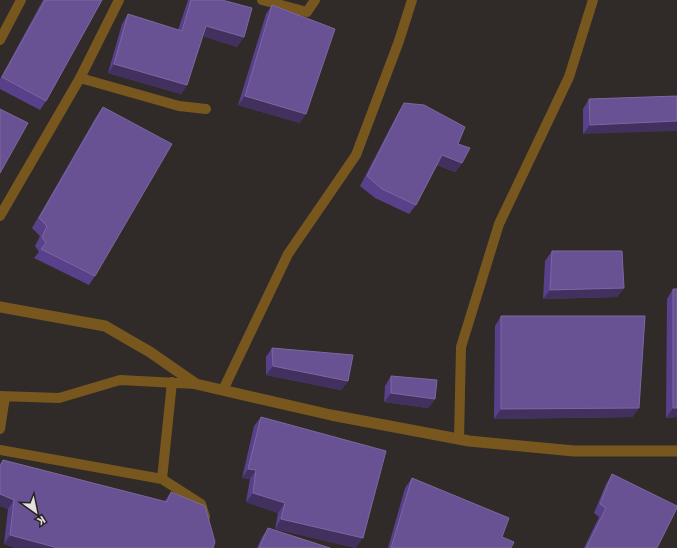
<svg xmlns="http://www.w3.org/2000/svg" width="677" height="548" font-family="'Fira Sans',sans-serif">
<rect width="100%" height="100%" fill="#302b28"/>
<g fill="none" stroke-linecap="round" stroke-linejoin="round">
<path stroke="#78571e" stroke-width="10" d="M119 0 80 78 179 106 206 109
M262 0 307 12 315 0
M0 40 21 0
M0 216 80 78
M172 382 162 479 201 504 205 517
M223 390 288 254 356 155 399 41 412 0
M0 396 59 398 120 380 196 384
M0 429 5 397
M459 439 461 347 499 224 569 77 593 0
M0 450 162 479"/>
<path stroke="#78571e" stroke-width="11" d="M0 307 105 326 150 352 196 384 331 415 469 441 574 451H677"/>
</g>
<path fill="#58418a" d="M43 0H102L46 101 40 110 0 89V79Z
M188 0H222L244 37 237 47 203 36 187 85 181 94 108 73 122 24 128 14 178 30Z
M272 5 300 123 238 105 266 14Z
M677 96 583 134V109L589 99Z
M404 103 462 163 455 172 437 165 416 205 409 214 375 198 360 186 398 113Z
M103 107 95 276 89 285 34 258 39 252 35 246 40 236 32 228 96 117Z
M552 251 624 288 617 297 543 299 545 261Z
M673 289 677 417 666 418 667 299Z
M501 316 633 417 494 419 495 326Z
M272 348 348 381 341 390 266 375V357Z
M391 376 435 399 428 408 384 402 385 386Z
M261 417 356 548 275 529 278 513 246 502 250 479 242 478 254 426Z
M3 460 164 502 171 492 213 548H16L4 544 8 509 0 506V464Z
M612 474 657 548H584L599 517 594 513 606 484Z
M412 478 502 537 511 548H388L405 488Z
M268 528 330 548H257L262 537Z"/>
<path fill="#42315f" d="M206 26 244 37 237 47 200 35Z
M114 64 187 85 181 94 108 73Z
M245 96 306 114 300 123 238 105Z
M677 121V131L583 134 590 125Z
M442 155 462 163 455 172 436 165Z
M624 288 617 297 543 299 550 290Z
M273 366 348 381 341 390 266 375Z
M391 393 435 399 428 408 384 402Z
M639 408 633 417 494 419 501 409Z
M673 408H677V417L666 418Z
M248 469 256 470 250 479 242 478Z
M253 493 285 503 278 513 246 502Z
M0 494 14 500 8 509 0 506Z
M281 519 363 538 356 548 275 529Z
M10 535 58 548H16L4 544Z"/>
<path fill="#685293" stroke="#7b689f" d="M45 0H102L46 101 2 77Z
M191 0H222L252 8 244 37 206 26 187 85 114 64 128 14 182 31Z
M272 5 335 29 306 114 245 96Z
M677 96V121L590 125 589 99Z
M404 103 424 105 465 127 458 144 470 148 462 163 442 155 416 205 382 189 367 176Z
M103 107 172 144 95 276 41 249 46 243 42 237 47 226 39 218Z
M0 109 28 123 0 173Z
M552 251H622L624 288 550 290Z
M673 289H677V408H673Z
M501 316H645L639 408 501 409Z
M272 348 353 355 348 381 273 366Z
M391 376 437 380 435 399 391 393Z
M261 417 386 451 363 538 281 519 285 503 253 493 256 470 248 469Z
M3 460 167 502 171 492 205 506 215 542 213 548H58L10 535 14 500 0 494V467Z
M612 474 677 506V508L657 548H586L606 508 600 504Z
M412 478 509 518 502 537 514 542 511 548H391Z
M268 528 330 548H259Z"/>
<g transform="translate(36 512) rotate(147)" stroke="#26221e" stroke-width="3" paint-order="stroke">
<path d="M0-3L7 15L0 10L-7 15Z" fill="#e4e0de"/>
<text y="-6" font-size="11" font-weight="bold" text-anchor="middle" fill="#e4e0de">K</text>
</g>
</svg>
